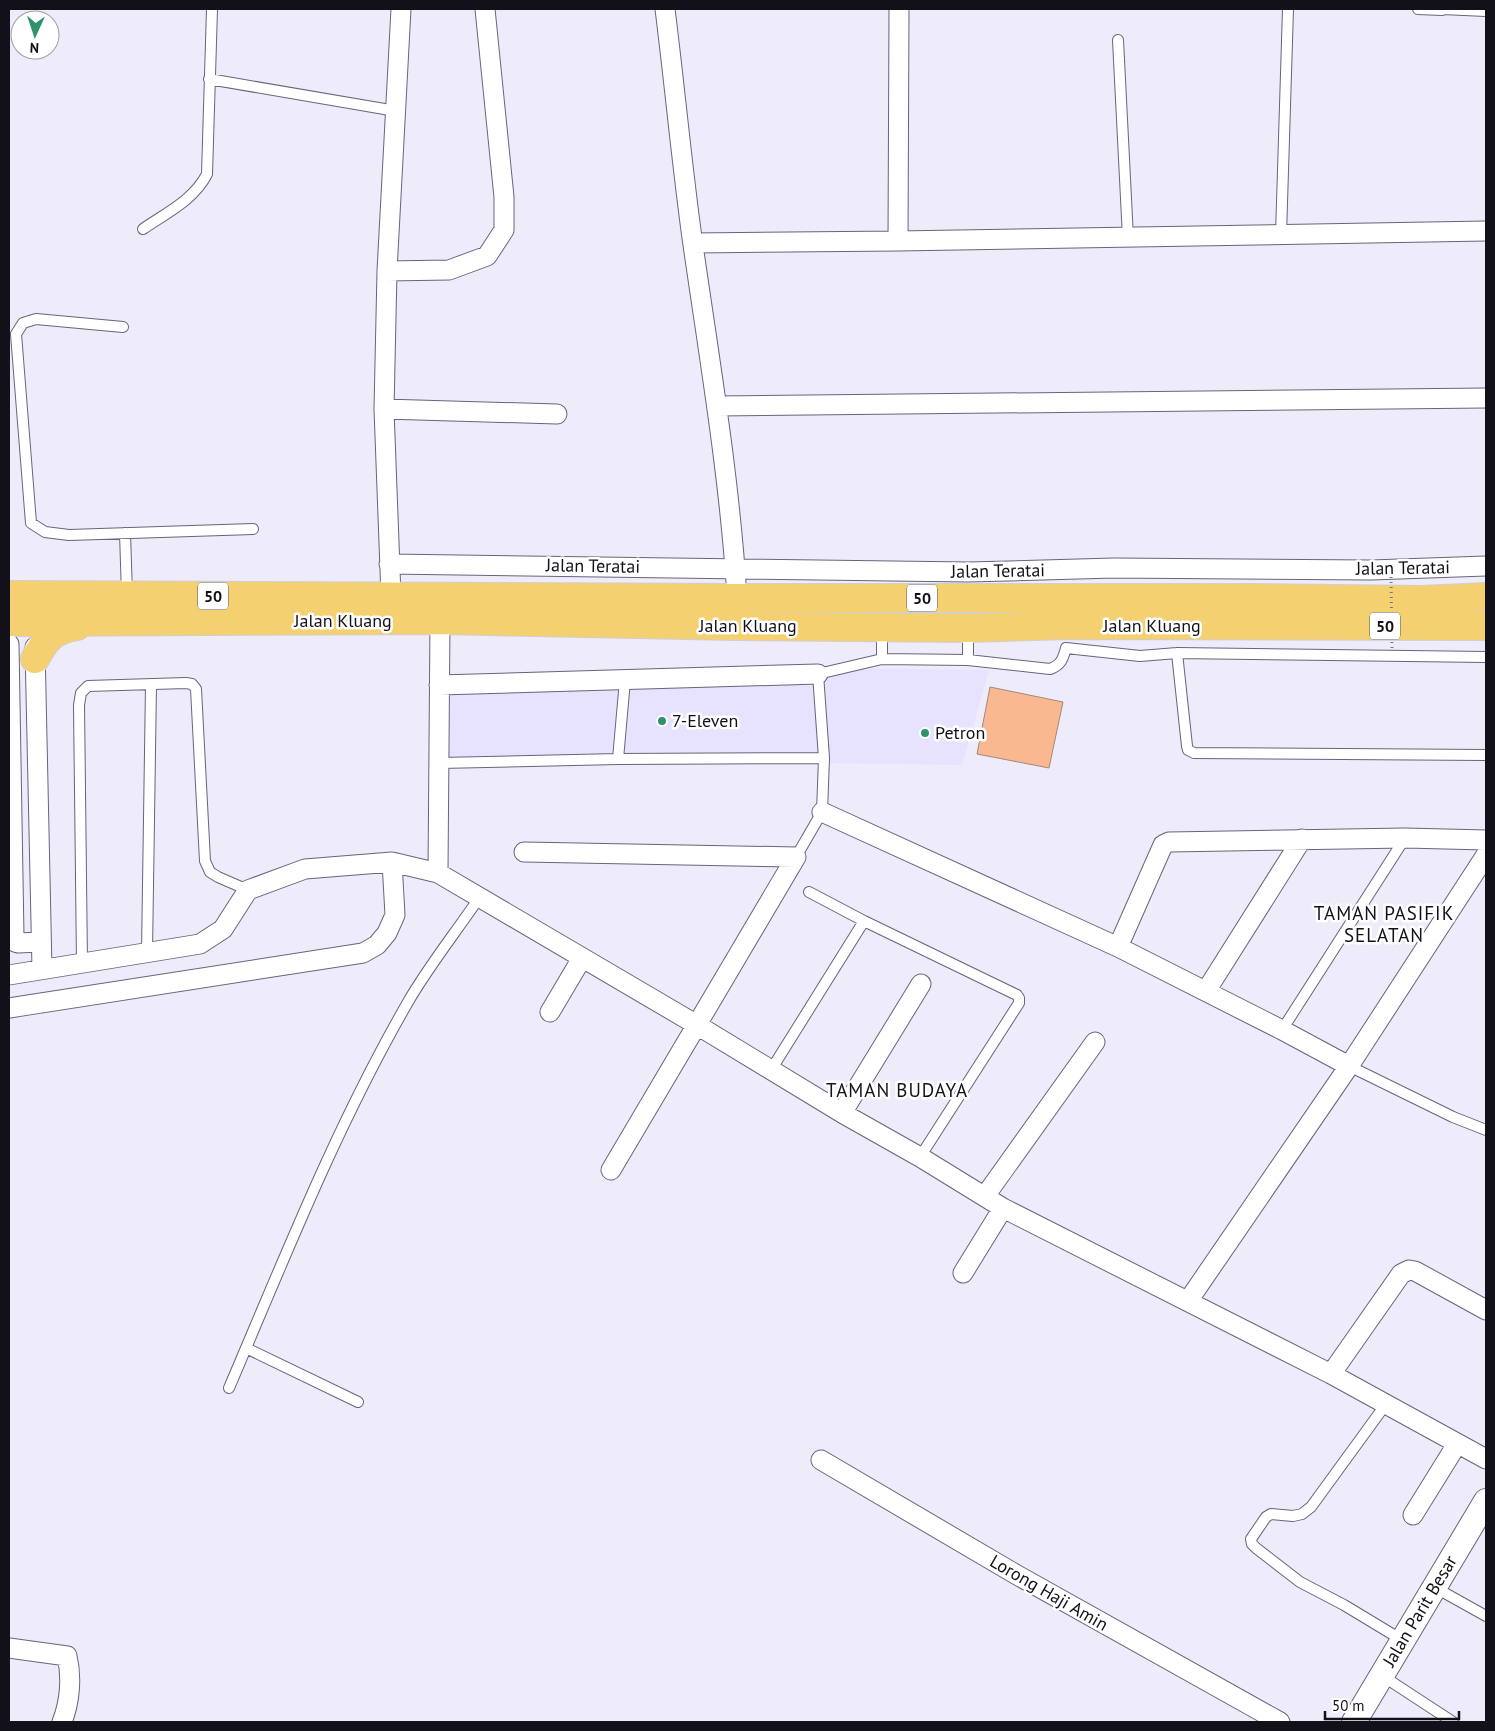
<svg xmlns="http://www.w3.org/2000/svg" width="1495" height="1731" font-family="'PT Sans',sans-serif">
<rect width="100%" height="100%" fill="#eeebfb"/>
<path fill="#e7e2fe" d="M819 668 989 670 962 765 828 763 433 766 432 677Z"/>
<path fill="#fab891" stroke="#a2897a" d="M990 687 1063 702 1049 768 977 754Z"/>
<g fill="none" stroke-linecap="round" stroke-linejoin="round">
<defs>
<path id="service" d="M1418 9 1442 10
M1442 9 1486 11
M1118 40 1128 238
M209 79 396 111
M143 229C166 213 194 200 207 174L212 9
M1281 235 1288 9
M123 327 36 319 23 323 16 334 31 523 45 532 69 535 253 529
M125 533 127 594
M968 628V660
M1177 653 1187 746 1188 750 1194 753 1486 755
M882 659V627
M618 759 625 680
M439 763 618 759 824 758
M796 857 822 812 824 758 818 674 882 659 968 660 1050 669C1061 665 1063 659 1066 648L1140 656 1177 653 1486 657
M809 892 864 921 1017 995 1019 998V1003L920 1157
M147 953 151 685
M82 963 79 705 81 693 88 686 186 683 192 684 196 689 205 861 210 872 218 877 248 890
M1282 1030 1405 838
M1349 1066 1453 1117 1486 1130
M771 1070 864 921
M246 1348 358 1402
M229 1388C285 1257 337 1125 408 1002 428 967 456 932 479 898
M1386 1404 1311 1507 1302 1514 1293 1516 1271 1514 1266 1517 1251 1539 1252 1544 1256 1548 1300 1582 1344 1605 1402 1640
M1434 1587 1486 1616
M1381 1675 1453 1722"/>
<path id="minor" d="M665 9C675 88 682 167 693 245 710 363 730 480 737 598
M898 241 899 9
M693 243 898 241 1486 231
M387 271 449 270 487 256 504 230V197L485 9
M717 406 1486 398
M384 409 557 414
M389 564 968 572 1114 568 1371 570 1486 566
M391 596 384 409 387 271 401 9
M9 644 14 936 15 942 18 943 40 942
M35 647 42 969
M439 685 818 674
M822 812 1118 947 1282 1030 1349 1066
M524 852 796 857 611 1170
M438 873 440 620
M1118 947 1163 845 1169 842 1405 838 1486 840
M9 975 200 944 223 929 248 890 305 869 392 862 438 873 697 1025 842 1113 920 1157 1003 1208 1331 1374 1486 1459
M1206 991 1302 839
M9 1008 363 953 377 945 387 933 395 915 392 862
M550 1012 582 958
M842 1113 921 984
M985 1196 1095 1042
M963 1273 1003 1208
M1188 1301 1349 1066 1486 855
M1331 1374 1401 1274 1409 1270 1415 1271 1486 1310
M821 1460 1017 1575 1280 1722
M1413 1515 1457 1444
M9 1648 67 1656C72 1677 70 1702 62 1722"/>
<path id="tertiary" d="M1354 1722 1486 1501"/>
<path id="trunk" d="M9 595 737 598H1252L1422 600 1486 597
M9 622 440 620 736 626 968 628 1070 625 1486 626
M35 659C46 638 53 630 77 626"/>
</defs>
<use href="#service" stroke="#68647b" stroke-width="12"/>
<use href="#minor" stroke="#68647b" stroke-width="21"/>
<use href="#tertiary" stroke="#68647b" stroke-width="26"/>
<use href="#trunk" stroke="#d0cfd1" stroke-width="30"/>
<use href="#service" stroke="#fff" stroke-width="10"/>
<use href="#minor" stroke="#fff" stroke-width="19"/>
<use href="#tertiary" stroke="#fff" stroke-width="24"/>
<use href="#trunk" stroke="#f4d070" stroke-width="28"/>
<path stroke="#787682" stroke-width="3" stroke-dasharray="1 4" stroke-linecap="butt" d="M1391 577 1392 651"/>
</g>
<g fill="#2e926d" stroke="#fff" stroke-width="2">
<circle cx="662" cy="721" r="5"/>
<circle cx="925" cy="733" r="5"/>
</g>
<g text-anchor="middle" stroke-width="5" stroke-linejoin="round" paint-order="stroke">
<g fill="#fff" stroke="#59585e" stroke-width="1">
<rect x="198" y="582.5" width="30" height="27" rx="4"/>
<rect x="907" y="584.5" width="30" height="27" rx="4"/>
<rect x="1370" y="612.5" width="30" height="27" rx="4"/>
</g>
<g font-size="16" font-weight="bold" fill="#121019">
<text x="213" y="602">50</text>
<text x="922" y="604">50</text>
<text x="1385" y="632">50</text>
</g>
<g font-size="18" fill="#121019" stroke="#fff">
<text transform="translate(593 566) rotate(1)" y="6">Jalan Teratai</text>
<text transform="translate(1403 568) rotate(-1)" y="6">Jalan Teratai</text>
<text transform="translate(998 571) rotate(-1)" y="6">Jalan Teratai</text>
<text x="343" y="627">Jalan Kluang</text>
<text x="748" y="632">Jalan Kluang</text>
<text x="1152" y="632">Jalan Kluang</text>
<text transform="translate(1049 1593) rotate(30)" y="6">Lorong Haji Amin</text>
<text transform="translate(1420 1611) rotate(-59)" y="6">Jalan Parit Besar</text>
</g>
<g font-size="18" fill="#121019" stroke="#fff" text-anchor="start">
<text x="672" y="727">7-Eleven</text>
<text x="935" y="739">Petron</text>
</g>
<g font-size="19" letter-spacing="1" fill="#121019" stroke="#fff">
<text x="1384" y="920">TAMAN PASIFIK<tspan x="1384" dy="22">SELATAN</tspan></text>
<text x="897" y="1097">TAMAN BUDAYA</text>
</g>
</g>
<rect width="1495" height="1731" fill="none" stroke="#121019" stroke-width="20"/>
<g transform="translate(35 35) rotate(183)"><circle r="24" fill="#ffffff" stroke="#a09fa3"/>
<path d="M0-4L9 19L0 12L-9 19Z" fill="#2e926d"/>
<text y="-8" font-size="14" font-weight="bold" text-anchor="middle" fill="#121019">N</text>
</g>
<path d="M1325 1711v8h134v-8" fill="none" stroke="#121019" stroke-width="2.5"/>
<text x="1332" y="1711" font-size="15" fill="#121019" stroke="#ffffff" stroke-width="4" paint-order="stroke">50 m</text>
</svg>
